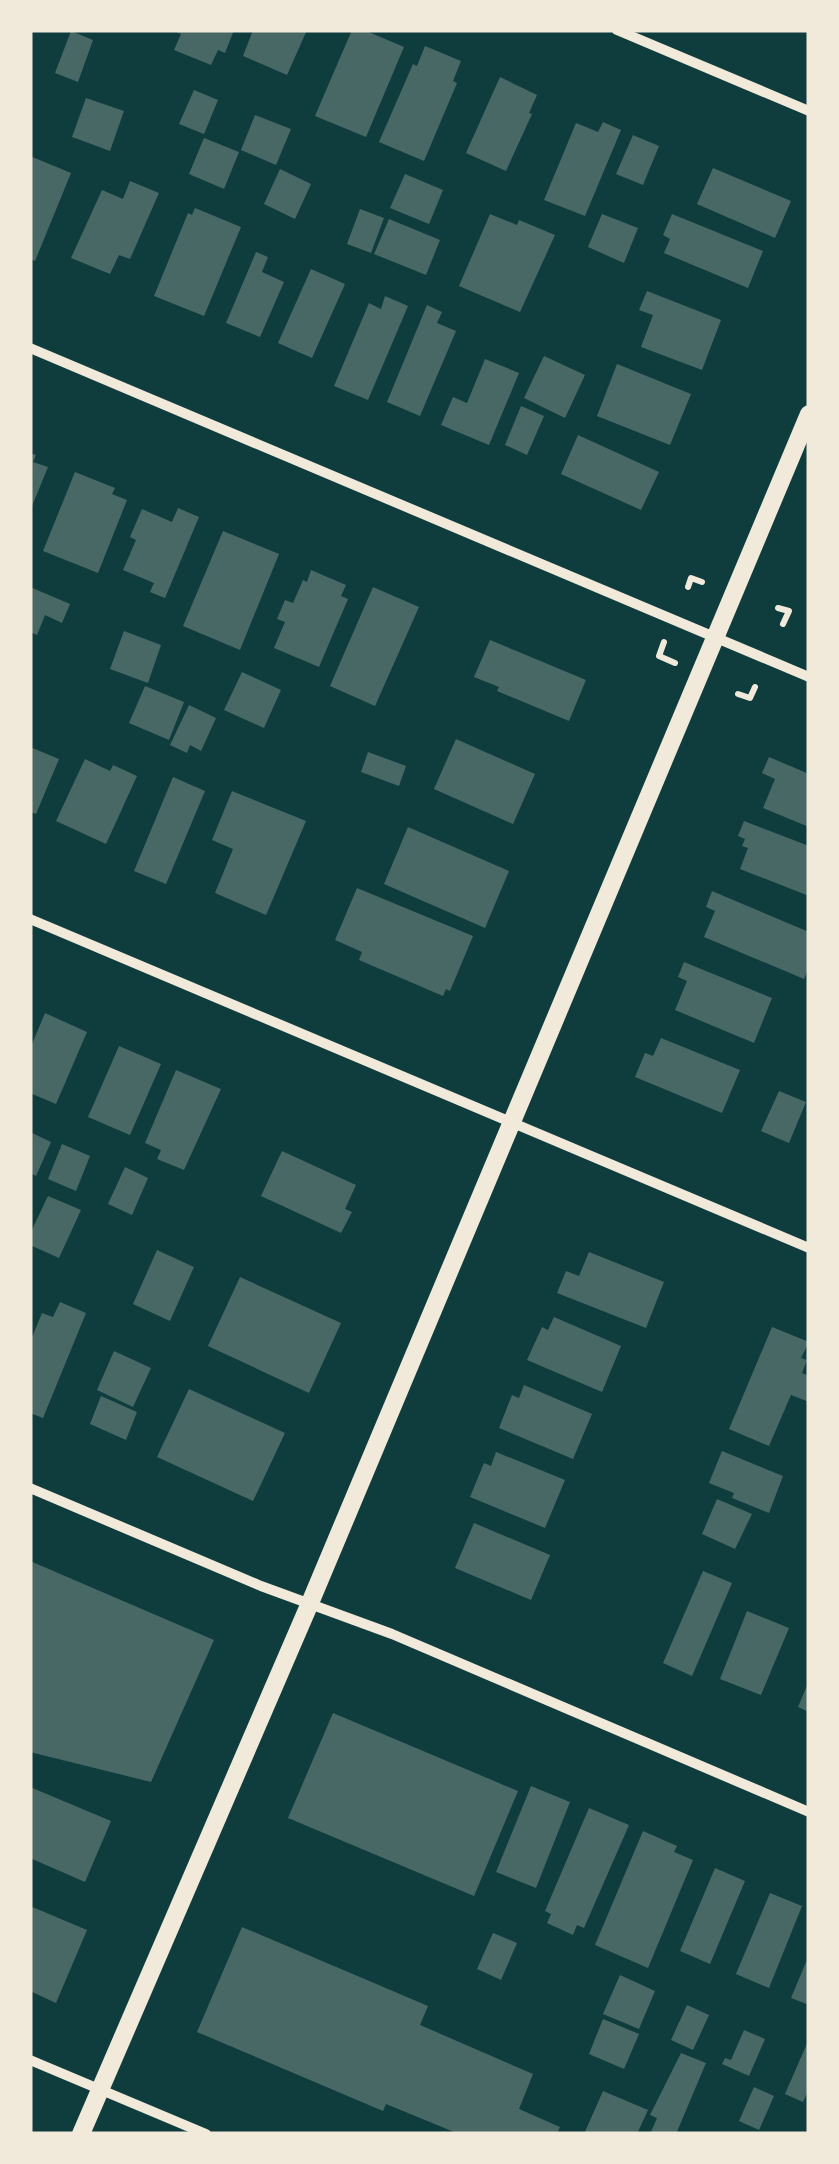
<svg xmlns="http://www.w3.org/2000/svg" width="839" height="2164" font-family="'Varela Round',sans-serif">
<rect width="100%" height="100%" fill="#0f3d3e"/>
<path fill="#486865" d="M171 30H234L225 53 218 50 211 65 174 50 181 34Z
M253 30H307L287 75 243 56Z
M352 30H364L404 47 366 137 315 116Z
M71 31 93 40 78 82 55 73Z
M425 46 461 61 453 81 457 83 424 161 379 142 413 64 417 66Z
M500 77 537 95 529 113 532 114 506 171 466 153Z
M194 90 218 100 204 134 179 124Z
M86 98 124 111 110 151 72 137Z
M255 115 291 129 276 165 241 150Z
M603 122 621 130 585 216 544 200 576 123 598 132Z
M633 135 659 146 643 185 616 174Z
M204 138 239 152 224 189 189 174Z
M30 156 71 173 35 261 30 259Z
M713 168 791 201 775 238 697 204Z
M280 169 311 184 295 219 264 204Z
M405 174 443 190 429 224 390 208Z
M130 181 159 193 130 259 119 255 110 274 71 258 102 190 123 199Z
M195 208 241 227 204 316 154 296 188 213 192 215Z
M360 209 384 218 371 253 347 244Z
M490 214 517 225 519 220 555 235 520 312 459 286Z
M602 214 638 228 624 263 588 247Z
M672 214 763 251 748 288 664 253 670 239 663 235Z
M389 219 440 240 426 275 374 254Z
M256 252 268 257 262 272 284 282 260 337 226 323Z
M311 269 345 284 312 358 278 343Z
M647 291 721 320 702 370 641 347 653 315 639 310Z
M385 296 408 306 368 400 334 386 369 303 381 309Z
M427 305 442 312 437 323 456 331 420 416 387 402Z
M544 356 585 375 565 418 524 398Z
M485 359 519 373 489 445 441 425 453 397 467 403Z
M617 364 691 394 670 445 597 416Z
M521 406 544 416 527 455 505 445Z
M578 435 659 472 641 510 561 474Z
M30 453 36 455 33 462 48 467 30 511Z
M75 472 115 488 112 494 127 500 98 573 43 551Z
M178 508 199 517 165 598 150 592 154 583 123 570 136 540 130 537 142 509 172 522Z
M223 531 279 554 240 650 183 626Z
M311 570 346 585 341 596 348 599 319 667 274 648 285 622 277 619 285 600 293 603 303 580 307 582Z
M30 587 70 604 62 623 45 615 37 635 30 632Z
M373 587 419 607 375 706 330 686Z
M124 631 161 645 148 683 110 669Z
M490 640 586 680 569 721 497 691 499 687 474 677Z
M242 672 281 690 264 728 224 710Z
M145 686 184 702 169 740 129 723Z
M189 705 216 718 201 751 190 745 187 753 170 745Z
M456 739 535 774 513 824 434 789Z
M30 747 59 759 36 814 30 812Z
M368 752 406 766 399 786 361 772Z
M769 757 809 774V827L763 808 775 779 762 773Z
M85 759 110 771 113 765 137 776 106 844 56 821Z
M173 777 205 791 166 884 134 871Z
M232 791 306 821 266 915 215 893 233 849 212 840Z
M744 821 809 846V896L740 869 748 848 742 846 745 839 738 836Z
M408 827 509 871 485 928 384 884Z
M357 888 473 936 450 991 446 989 443 996 359 960 362 952 335 940Z
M712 891 809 932V967L804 979 704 937 715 911 706 907Z
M684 962 772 998 754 1043 675 1010 687 981 678 977Z
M45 1013 87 1032 56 1104 30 1093V1049Z
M661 1038 740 1070 722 1113 635 1077 645 1053 653 1056Z
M119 1046 161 1064 130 1135 88 1117Z
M176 1070 221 1089 184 1170 157 1159 161 1150 145 1143Z
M779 1091 806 1102 789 1143 761 1131Z
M30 1132 51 1142 36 1176 30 1173Z
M62 1144 90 1156 76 1191 48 1179Z
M282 1151 356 1185 345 1209 352 1212 341 1233 261 1196Z
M125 1167 148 1178 132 1215 108 1204Z
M48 1196 81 1210 59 1258 30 1245V1234Z
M157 1250 194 1267 170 1321 133 1304Z
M589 1252 664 1282 646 1328 557 1293 566 1271 579 1276Z
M240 1277 341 1323 309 1393 208 1346Z
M60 1302 86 1313 43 1418 30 1413V1342L42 1313 53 1317Z
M554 1317 621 1346 602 1392 527 1360 542 1327 548 1330Z
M772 1327 809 1342 801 1358 807 1360 802 1373 809 1376V1402L791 1395 769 1446 729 1429Z
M114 1351 151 1368 133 1407 97 1390Z
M524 1385 592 1414 573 1459 499 1428 512 1395 519 1398Z
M189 1389 285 1433 253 1501 157 1457Z
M101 1396 137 1412 126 1440 90 1424Z
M722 1451 783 1476 769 1513 732 1498 734 1493 709 1483Z
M496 1452 565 1480 545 1528 470 1497 484 1463 491 1466Z
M717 1499 752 1514 735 1549 702 1534Z
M474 1523 550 1555 531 1600 455 1568Z
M30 1561 214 1640 151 1782 30 1752Z
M703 1571 732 1583 692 1676 663 1663Z
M747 1611 789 1628 761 1695 720 1679Z
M809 1681V1712L798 1707Z
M333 1713 518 1791 474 1896 288 1818Z
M531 1786 570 1802 536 1888 496 1872Z
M30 1787 111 1821 85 1882 30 1858Z
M589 1808 629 1825 584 1928 577 1925 573 1935 547 1923 551 1914 545 1911Z
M643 1831 677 1846 674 1852 693 1860 648 1968 595 1945Z
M715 1868 745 1881 710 1964 680 1951Z
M770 1893 802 1906 769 1988 736 1974Z
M30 1906 87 1930 56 2003 30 1991Z
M242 1927 428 2006 420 2025 533 2074 519 2109 560 2127 557 2134H459L386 2104 383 2111 197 2032Z
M493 1933 517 1943 501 1980 477 1969Z
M809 1955V2005L791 1998Z
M620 1975 655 1991 639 2029 603 2014Z
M687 2005 709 2015 693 2050 671 2040Z
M603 2019 639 2034 624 2069 589 2054Z
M744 2030 765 2039 749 2076 722 2064 725 2058 731 2060Z
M809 2039V2089L803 2102 785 2094Z
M681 2053 706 2063 676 2134H650L657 2118 650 2115Z
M754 2087 774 2096 759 2130 739 2121Z
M603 2091 648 2110 637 2134H584Z"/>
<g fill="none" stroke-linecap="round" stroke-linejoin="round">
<path stroke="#f1e9da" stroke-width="6" d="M688 587 691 578 702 582
M778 608 789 611 783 624
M664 642 659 656 675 663
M738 694 750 698 755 687"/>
<path stroke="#f1e9da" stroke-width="10" d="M617 30 809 111
M30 348 809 677
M30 919 809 1248
M30 1488 261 1586 392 1634 809 1812
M30 2060 206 2134"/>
<path stroke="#f1e9da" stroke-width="18" d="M81 2134 310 1603 809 414"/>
</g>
<rect width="839" height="2164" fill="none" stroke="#f1e9da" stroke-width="65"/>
</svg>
